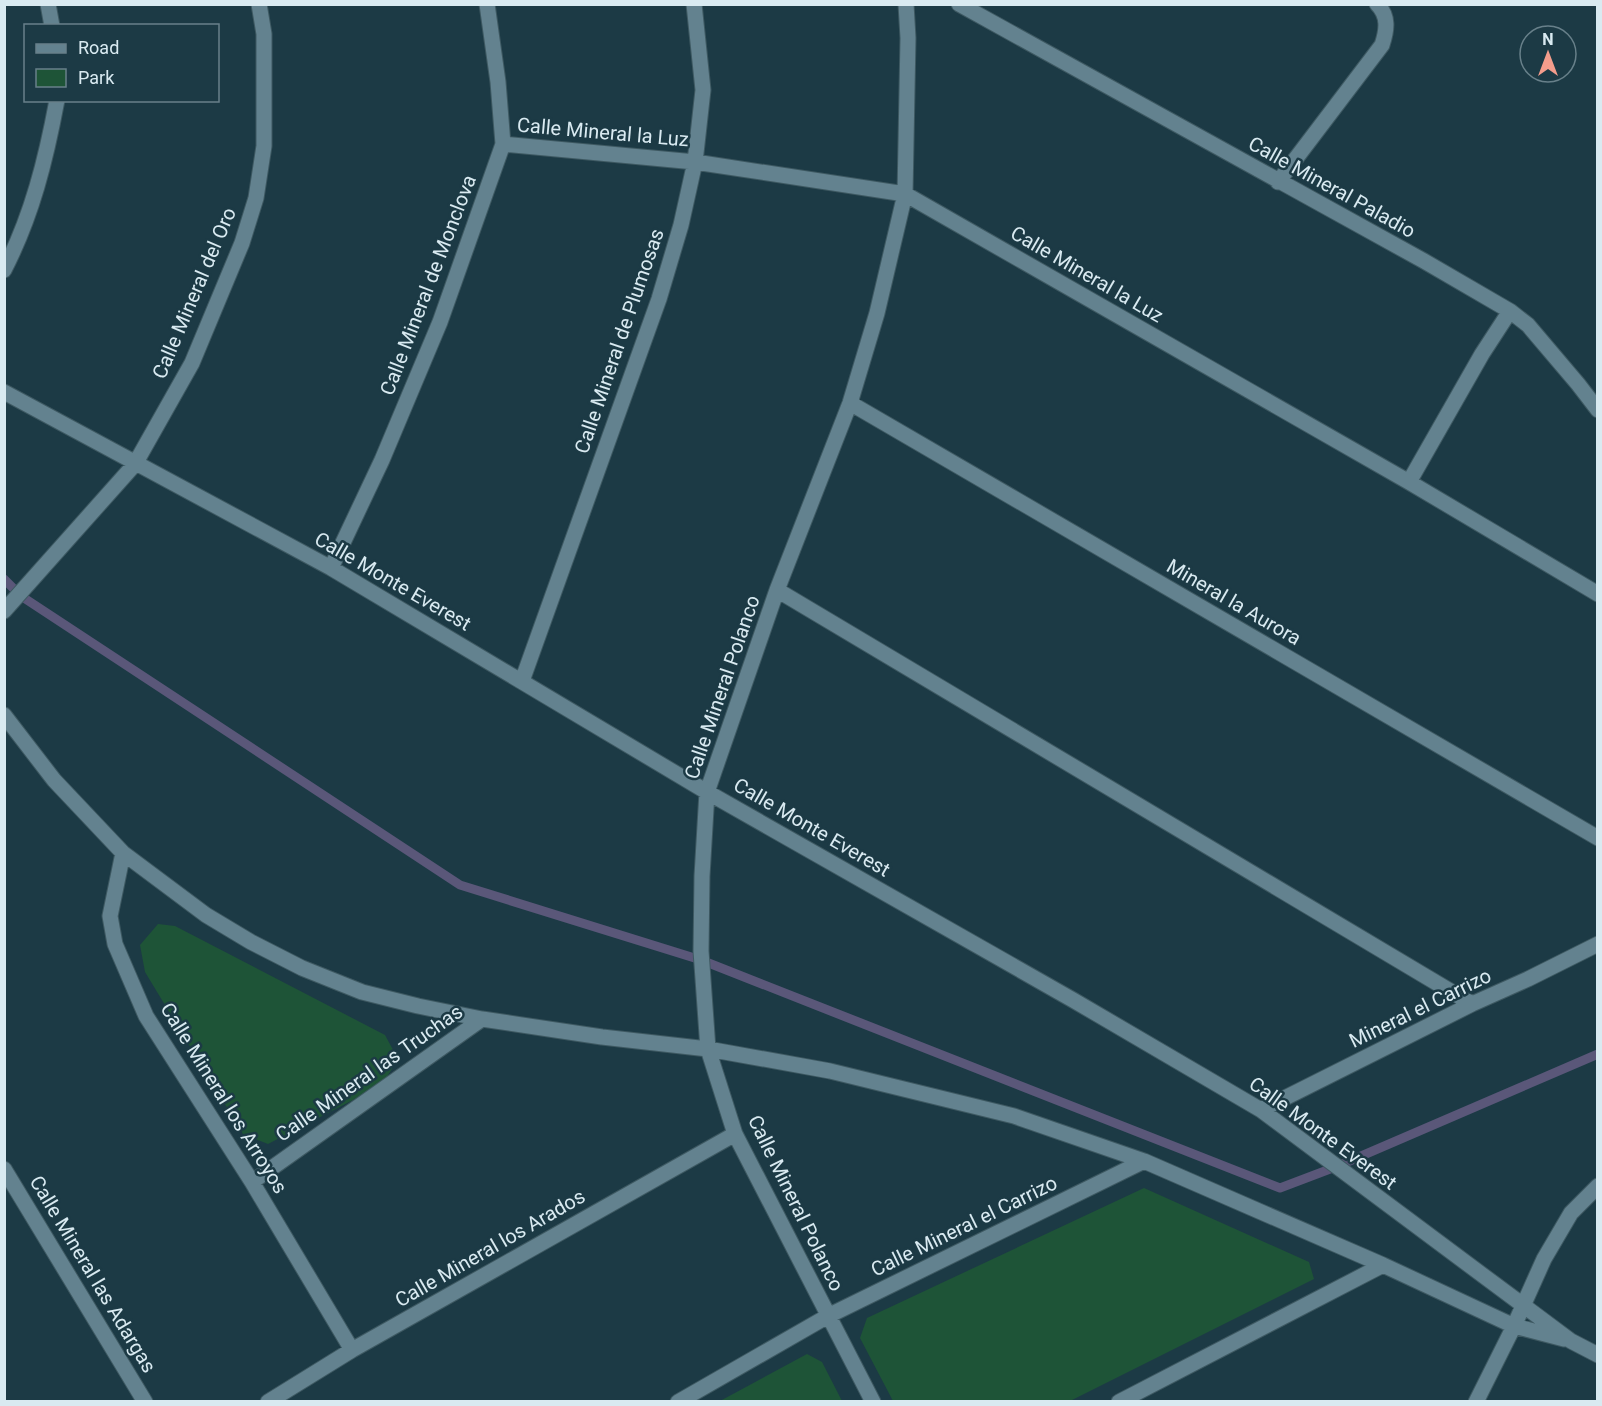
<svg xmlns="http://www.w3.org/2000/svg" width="1602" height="1406" font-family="Roboto,sans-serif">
<rect width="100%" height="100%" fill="#1c3a45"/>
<path fill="#1e5437" d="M158 924 175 926 385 1035 398 1059 382 1085 268 1144 243 1134 145 972 140 945Z
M1144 1188 1309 1262 1314 1279 1070 1401H893L860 1338 867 1318Z
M807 1354 822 1362 842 1401H720Z"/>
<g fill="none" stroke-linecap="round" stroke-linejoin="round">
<path stroke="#5a5779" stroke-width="9" d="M4 579 21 596 460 885 701 960 1280 1188 1338 1166 1598 1054"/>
<defs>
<path id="minor" d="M48 4 52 26
M959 4 1424 261 1510 311 1528 325 1578 384 1598 410
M503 144 695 162 905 194 1409 482 1598 594
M1278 182 1382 45C1387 30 1389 16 1377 4
M4 270C32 216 46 159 57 100
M4 392 331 568 707 792 1073 1000 1261 1110 1571 1341 1598 1355
M850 403 1598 838
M1409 482 1482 354 1510 311
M331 568 382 460 440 322 503 144 498 82 487 4
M777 590 1472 1004
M4 611 135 464 192 363 242 243 256 198 264 146V34L259 4
M522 681 659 299 681 225 695 162 703 90 694 4
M4 715 54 780 123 853 206 915 251 942 302 968 362 992 418 1006 482 1019 602 1037 708 1049 830 1071 1014 1116 1144 1161 1383 1265 1514 1326 1564 1339
M123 853 110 916 115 944 146 1016 252 1182 352 1350
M1261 1110 1472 1004 1528 979 1598 944
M4 1169 145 1402
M252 1182 482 1019
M268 1402 352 1350 735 1134
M678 1402 828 1316 1144 1161
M873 1402 735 1134 708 1049 701 951 702 876 707 792 777 590 850 403 877 313 905 194 908 38 906 4
M1119 1402 1383 1265
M1476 1402 1514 1326 1544 1259 1571 1213 1598 1186"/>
</defs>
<use href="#minor" stroke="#3e5962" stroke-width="17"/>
<use href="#minor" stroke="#63828f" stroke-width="15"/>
</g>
<g text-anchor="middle" stroke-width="5" stroke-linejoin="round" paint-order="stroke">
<g font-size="20" fill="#d9eaf1" stroke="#1c3a45">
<text transform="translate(603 132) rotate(5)" y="7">Calle Mineral la Luz</text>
<text transform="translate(1332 187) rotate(29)" y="7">Calle Mineral Paladio</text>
<text transform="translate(1087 274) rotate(30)" y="7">Calle Mineral la Luz</text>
<text transform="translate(428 285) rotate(-69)" y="7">Calle Mineral de Monclova</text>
<text transform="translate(194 293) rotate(-67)" y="7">Calle Mineral del Oro</text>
<text transform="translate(619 341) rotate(-71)" y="7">Calle Mineral de Plumosas</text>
<text transform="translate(393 581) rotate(30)" y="7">Calle Monte Everest</text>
<text transform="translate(1234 602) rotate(30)" y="7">Mineral la Aurora</text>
<text transform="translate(722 687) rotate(-71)" y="7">Calle Mineral Polanco</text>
<text transform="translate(812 827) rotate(30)" y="7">Calle Monte Everest</text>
<text transform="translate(1420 1008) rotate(-26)" y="7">Mineral el Carrizo</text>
<text transform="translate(369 1073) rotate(-35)" y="7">Calle Mineral las Truchas</text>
<text transform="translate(224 1098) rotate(58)" y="7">Calle Mineral los Arroyos</text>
<text transform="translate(1323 1133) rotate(36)" y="7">Calle Monte Everest</text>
<text transform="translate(796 1203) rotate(64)" y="7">Calle Mineral Polanco</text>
<text transform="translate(964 1226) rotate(-26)" y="7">Calle Mineral el Carrizo</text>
<text transform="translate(490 1248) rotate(-30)" y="7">Calle Mineral los Arados</text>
<text transform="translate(93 1274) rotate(59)" y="7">Calle Mineral las Adargas</text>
</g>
</g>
<rect width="1602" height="1406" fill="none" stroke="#d9eaf1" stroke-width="12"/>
<rect x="24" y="24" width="195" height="78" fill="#1c3a45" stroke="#68808a" stroke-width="1.5"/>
<rect x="36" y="44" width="30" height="9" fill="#63828f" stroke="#68808a" stroke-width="1.5"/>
<text x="78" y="54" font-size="18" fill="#d9eaf1">Road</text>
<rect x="36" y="69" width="30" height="18" fill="#1e5437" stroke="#68808a" stroke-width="1.5"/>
<text x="78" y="84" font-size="18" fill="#d9eaf1">Park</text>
<g transform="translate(1548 54)"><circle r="28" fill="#1c3a45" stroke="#68808a" stroke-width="1.5"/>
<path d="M0-4.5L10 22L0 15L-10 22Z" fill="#f49d8c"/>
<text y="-9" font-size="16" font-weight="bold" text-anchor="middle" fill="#d9eaf1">N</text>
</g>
</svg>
